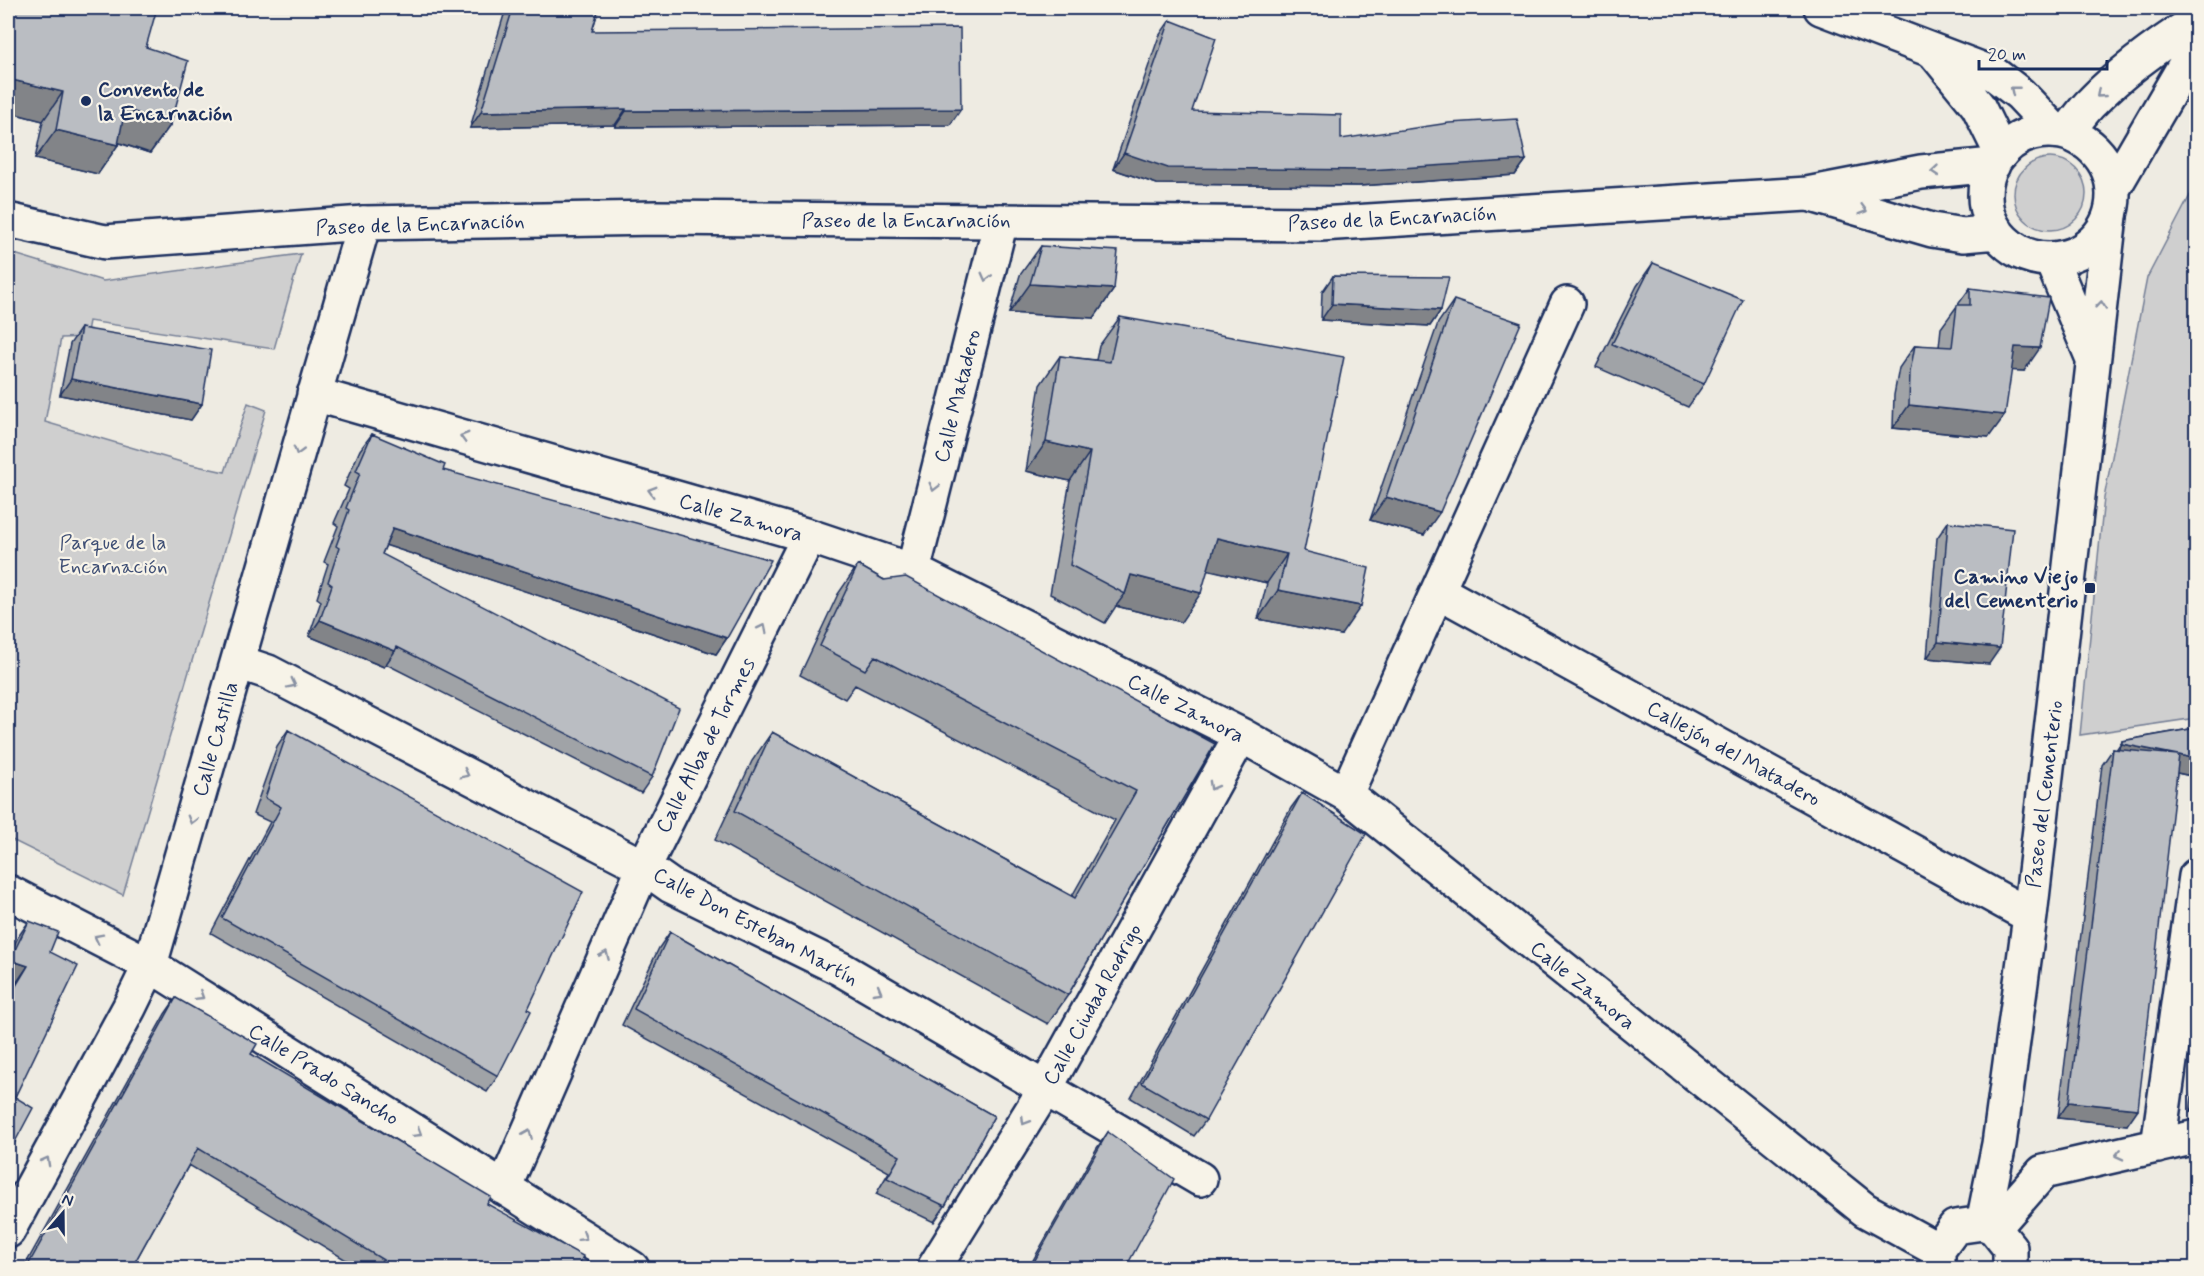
<svg xmlns="http://www.w3.org/2000/svg" width="2204" height="1276" font-family="Mynerve,sans-serif">
<rect width="100%" height="100%" fill="#eeebe2"/>
<filter id="ink" filterUnits="userSpaceOnUse"><feTurbulence type="fractalNoise" baseFrequency=".0167" numOctaves="2"/><feDisplacementMap in="SourceGraphic" scale="12" xChannelSelector="R" yChannelSelector="G"/><feConvolveMatrix kernelMatrix="1 2 1 2 8 2 1 2 1" color-interpolation-filters="sRGB"/></filter>
<g filter="url(#ink)">
<path fill="#cfcfcf" stroke="#757f96" stroke-width="1.5" d="M2014 194a36 36 0 1 1 72 0a36 36 0 1 1-72 0Z
M2196 184V718L2080 735 2104 498 2147 278Z
M8 252 103 281 301 254 274 349 89 321 86 337 61 338 45 422 188 464 225 472 248 403 266 410 123 895 8 838Z"/>
<g fill="none" stroke-linecap="round" stroke-linejoin="round">
<defs>
<path id="minor" d="M1821 8 1994 74 2020 94 2055 131
M1934 52 1978 106 2001 153
M2051 259 2093 359
M314 394 809 536 913 571 1241 735 1346 794 1865 1210 1938 1250
M913 571 1001 221
M1438 591 2030 916
M238 662 268 672 644 867 671 886 841 969 1200 1179
M1346 794 1567 304
M8 892 150 965 632 1268
M2158 1146 2196 876
M504 1188 644 867 809 536
M1983 1223 1999 1144 2030 916 2110 216
M1994 1228 2043 1172 2196 1137
M8 1231 129 1008 150 965 364 223
M934 1268 1045 1089 1241 735
M1938 1268V1250L1955 1227 1983 1223 1994 1228 2010 1248V1268"/>
<path id="major" d="M1985 195a64 64 0 1 1 128 0a64 64 0 1 1-128 0Z
M2067 133C2075 123 2083 110 2093 101 2123 70 2160 44 2196 21
M2113 189 2196 46
M1812 195 1932 230 1963 235 1997 232
M8 220 105 242 364 223 656 218 1320 224 1807 194 1921 172 1993 165"/>
</defs>
<use href="#minor" stroke="#1b2f5e" stroke-width="38"/>
<use href="#major" stroke="#1b2f5e" stroke-width="38"/>
<use href="#minor" stroke="#f7f3e8" stroke-width="33"/>
<use href="#major" stroke="#f7f3e8" stroke-width="33"/>
</g>
<path fill="#a0a3a7" stroke="#1b2f5e" stroke-width="1.5" d="M506 8H599L592 31 950 125 615 127V125L470 128Z
M1170 20 1192 111 1341 139 1526 160 1515 175 1359 186 1157 184 1113 169 1159 36Z
M146 47 171 124 150 153 119 143 98 174 35 159 43 121 8 112Z
M1041 246 1114 289 1094 318 1009 313 1020 275Z
M1653 263 1704 384 1688 407 1596 367 1637 286Z
M1333 276 1441 310 1430 326 1321 320 1322 292Z
M1970 288 2024 371 2011 370 1989 437 1893 428 1894 395 1899 368 1915 345 1939 347 1941 328Z
M1454 300 1424 535 1370 520 1438 323Z
M1120 317 1304 551 1341 635 1258 619 1267 583 1208 569 1181 622 1116 606 1105 623 1050 594 1070 481 1026 471 1040 385 1060 356 1096 360 1099 346Z
M81 328 202 404 191 420 60 395 70 344Z
M372 434 443 470 727 638 716 654 386 545 382 554 652 777 641 793 386 664 384 667 309 636 321 601 317 598 328 564 324 562 338 526 334 523 349 489 344 486 360 450Z
M1948 522 1989 664 1927 658 1937 538Z
M858 565 884 580 1215 744 1068 995 1048 1024 715 840 752 761 772 732 1072 896 1115 820 855 685 845 699 800 675 838 594Z
M2196 728V777L2177 773 2127 1125 2058 1118 2102 765 2113 749 2116 750 2122 741Z
M288 730 528 1009 498 1076 487 1092 211 933 270 822 253 814 277 746Z
M1302 793 1206 1120 1194 1136 1131 1098 1291 808Z
M29 921 50 952 15 1097 8 1155V997L17 982 8 979V958L18 937Z
M670 932 994 1116 945 1206 934 1222 876 1194 889 1172 622 1025 659 948Z
M176 998 251 1054 487 1204 577 1269H361L189 1165 131 1269H23L165 1014Z
M2196 1066V1109L2195 1107 2190 1112Z
M1108 1132 1125 1269H1028L1097 1148Z"/>
<path fill="#828488" stroke="#1b2f5e" stroke-width="1.5" d="M8 79 63 92 43 121 8 112Z
M125 109 171 124 150 153 105 138Z
M626 109 615 125 470 128 481 112Z
M961 109 950 125 615 127 626 111Z
M56 130 118 145 98 174 35 159Z
M1124 153 1526 160 1515 175 1359 186 1157 184 1113 169Z
M1030 284 1114 289 1094 318 1009 313Z
M1332 304 1441 310 1430 326 1321 320Z
M2015 347 2040 348 2024 371 1999 370Z
M71 379 202 404 191 420 60 395Z
M1909 405 2005 415 1989 437 1893 428Z
M1046 442 1090 452 1070 481 1026 471Z
M1386 497 1440 512 1424 535 1370 520Z
M393 528 727 638 716 654 382 544Z
M1217 538 1287 554 1267 583 1197 567Z
M1131 575 1201 593 1181 622 1116 606 1125 594Z
M1278 590 1361 606 1341 635 1258 619Z
M320 620 395 651 384 667 309 636Z
M1938 642 2000 648 1989 664 1927 658Z
M2122 744 2178 755 2167 771 2111 760Z
M2179 755 2196 759V777L2168 771Z
M10 960 28 966 17 982 8 979V963Z
M2069 1102 2138 1109 2127 1125 2058 1118Z
M2196 1102V1106L2190 1112Z"/>
<path fill="#babdc2" stroke="#1b2f5e" stroke-width="1.5" d="M8 8H157L146 47 188 61 171 124 125 109 118 145 56 130 63 92 8 79Z
M513 8H599L592 31 960 28 961 109 626 111V109L481 112Z
M1170 20 1216 38 1192 111 1341 115V139L1449 123 1517 119 1526 160 1370 170 1168 168 1124 153Z
M1041 246 1118 251 1114 289 1030 284Z
M1653 263 1743 300 1704 384 1612 344Z
M1333 276 1449 277 1441 310 1332 304Z
M1970 288 2049 298 2040 348 2015 347 2005 415 1909 405 1910 372 1915 345 1952 347 1957 305H1970Z
M1454 300 1521 323 1440 512 1386 497Z
M1120 317 1344 357 1304 551 1369 568 1361 606 1278 590 1287 554 1217 538 1201 593 1131 575 1125 594 1070 565 1090 452 1046 442 1060 356 1110 362Z
M81 328 211 350 202 404 71 379Z
M372 434 445 465 443 470 771 560 727 638 393 528 382 554 679 708 652 777 397 647 395 651 320 620 332 585 328 582 339 548 336 546 349 510 346 508 360 473 356 471Z
M1948 522 2013 529 2000 648 1938 642Z
M858 565 884 580 906 577 1215 744 1068 995 735 811 772 732 1075 898 1136 791 875 656 865 670 820 646Z
M2196 728V759L2179 755 2138 1109 2069 1102 2113 749 2178 755 2122 744V741Z
M288 730 583 892 528 1009 531 1011 498 1076 222 918 281 807 265 798Z
M1302 793 1366 834 1206 1120 1142 1083Z
M29 921 58 932 50 952 78 966 15 1097 33 1108 8 1155V999L28 966 10 960Z
M670 932 994 1116 945 1206 887 1178 900 1156 634 1009Z
M176 998 257 1044 251 1054 491 1197 487 1204 583 1256 577 1269H398L198 1148 131 1269H26Z
M1108 1132 1174 1179 1125 1269H1030Z"/>
<defs><path id="oneway-chevron" d="M-2-3.5L2.5 0L-2 3.5" fill="none" stroke-width="1.6" stroke-linecap="round" stroke-linejoin="round" transform="scale(1.5)"/></defs>
<g stroke="#8991a3">
<use href="#oneway-chevron" transform="translate(2014 90) rotate(-141)"/>
<use href="#oneway-chevron" transform="translate(2100 94) rotate(139)"/>
<use href="#oneway-chevron" transform="translate(1935 171) rotate(175)"/>
<use href="#oneway-chevron" transform="translate(1863 210) rotate(16)"/>
<use href="#oneway-chevron" transform="translate(986 277) rotate(104)"/>
<use href="#oneway-chevron" transform="translate(2101 305) rotate(-84)"/>
<use href="#oneway-chevron" transform="translate(464 437) rotate(-164)"/>
<use href="#oneway-chevron" transform="translate(298 451) rotate(106)"/>
<use href="#oneway-chevron" transform="translate(934 487) rotate(104)"/>
<use href="#oneway-chevron" transform="translate(652 491) rotate(-164)"/>
<use href="#oneway-chevron" transform="translate(763 628) rotate(-63)"/>
<use href="#oneway-chevron" transform="translate(292 684) rotate(27)"/>
<use href="#oneway-chevron" transform="translate(465 774) rotate(27)"/>
<use href="#oneway-chevron" transform="translate(1213 786) rotate(119)"/>
<use href="#oneway-chevron" transform="translate(192 820) rotate(106)"/>
<use href="#oneway-chevron" transform="translate(98 938) rotate(-153)"/>
<use href="#oneway-chevron" transform="translate(605 955) rotate(-67)"/>
<use href="#oneway-chevron" transform="translate(878 991) rotate(30)"/>
<use href="#oneway-chevron" transform="translate(200 996) rotate(32)"/>
<use href="#oneway-chevron" transform="translate(1025 1121) rotate(122)"/>
<use href="#oneway-chevron" transform="translate(418 1133) rotate(32)"/>
<use href="#oneway-chevron" transform="translate(528 1134) rotate(-67)"/>
<use href="#oneway-chevron" transform="translate(2119 1155) rotate(167)"/>
<use href="#oneway-chevron" transform="translate(46 1161) rotate(-61)"/>
<use href="#oneway-chevron" transform="translate(583 1237) rotate(32)"/>
</g>
</g>
<g fill="#1b2f5e" stroke="#f7f3e8" stroke-width="2">
<circle cx="86" cy="101" r="6"/>
<rect x="2084" y="582" width="12" height="12" rx="3"/>
</g>
<g text-anchor="middle" stroke-width="4.5" stroke-linejoin="round" paint-order="stroke">
<g font-size="21" font-weight="bold" fill="#1b2f5e" stroke="#f7f3e8" text-anchor="start">
<text x="98" y="96">Convento de<tspan x="98" dy="24">la Encarnación</tspan></text>
<text x="2078" y="583" text-anchor="end">Camino Viejo<tspan x="2078" dy="24">del Cementerio</tspan></text>
</g>
<g font-size="21" fill="#1b2f5e" stroke="#f7f3e8">
<text transform="translate(1392 218) rotate(-3)" y="7">Paseo de la Encarnación</text>
<text x="906" y="227">Paseo de la Encarnación</text>
<text transform="translate(420 224) rotate(-2)" y="7">Paseo de la Encarnación</text>
<text transform="translate(957 396) rotate(-76)" y="7">Calle Matadero</text>
<text transform="translate(741 517) rotate(16)" y="7">Calle Zamora</text>
<text transform="translate(1186 708) rotate(27)" y="7">Calle Zamora</text>
<text transform="translate(215 739) rotate(-74)" y="7">Calle Castilla</text>
<text transform="translate(705 745) rotate(-63)" y="7">Calle Alba de Tormes</text>
<text transform="translate(1734 753) rotate(29)" y="7">Callejón del Matadero</text>
<text transform="translate(2044 794) rotate(-83)" y="7">Paseo del Cementerio</text>
<text transform="translate(756 926) rotate(28)" y="7">Calle Don Esteban Martín</text>
<text transform="translate(1583 985) rotate(39)" y="7">Calle Zamora</text>
<text transform="translate(1092 1004) rotate(-61)" y="7">Calle Ciudad Rodrigo</text>
<text transform="translate(324 1074) rotate(32)" y="7">Calle Prado Sancho</text>
</g>
<g font-size="21" fill="#3f4f75" stroke="#f7f3e8">
<text x="113" y="549">Parque de la<tspan x="113" dy="24">Encarnación</tspan></text>
</g>
</g>
<rect width="2204" height="1276" fill="none" stroke="#f7f3e8" stroke-width="30"/>
<rect x="15" y="15" width="2174" height="1246" fill="none" stroke="#1b2f5e" stroke-width="2" filter="url(#ink)"/>
<g transform="translate(63 1213) rotate(20)" stroke="#f7f3e8" stroke-width="4.5" paint-order="stroke">
<path d="M0-4.5L10 22L0 15L-10 22Z" fill="#1b2f5e"/>
<text y="-9" font-size="16" font-weight="bold" text-anchor="middle" fill="#1b2f5e">N</text>
</g>
<path d="M1979 60v9h128v-9" fill="none" stroke="#1b2f5e" stroke-width="3"/>
<text x="1988" y="60" font-size="18" fill="#1b2f5e" stroke="#f7f3e8" stroke-width="4.5" paint-order="stroke">20 m</text>
</svg>
